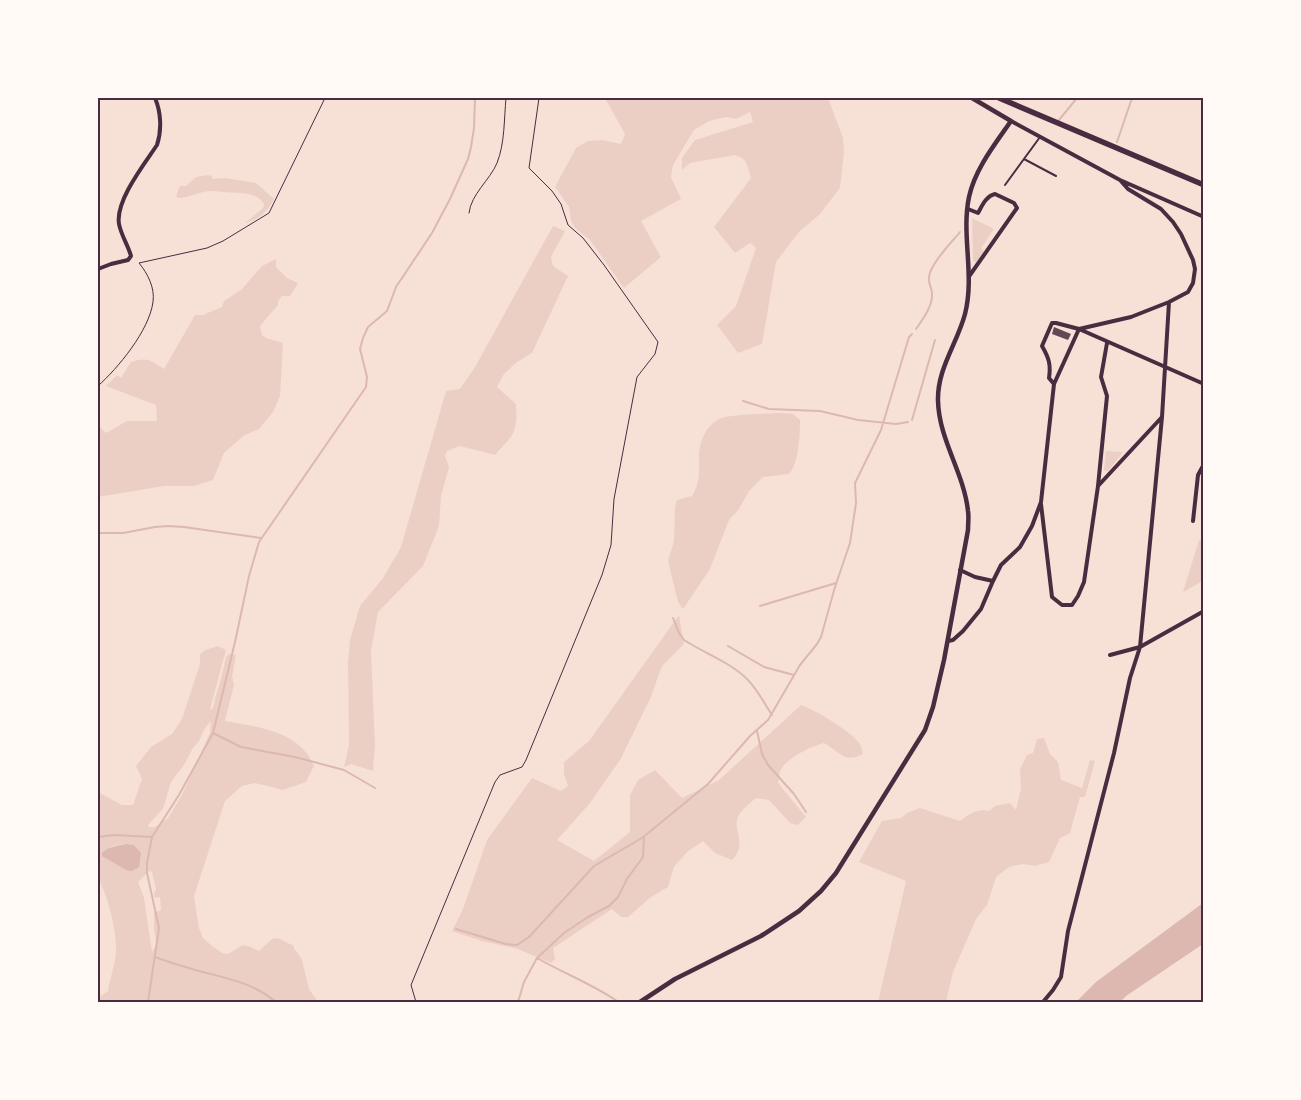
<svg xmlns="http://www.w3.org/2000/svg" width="1301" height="1100" font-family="Bitter,serif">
<rect width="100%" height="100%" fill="#f7e1d7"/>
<path fill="#ebcfc5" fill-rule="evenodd" d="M618 98H828L843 138 844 153 840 188 820 214 799 232 776 262 762 344 738 353 717 325 736 306 756 248 750 243 735 253 714 227 751 178 746 162 742 158 735 155 690 163 682 170V158L695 140 753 122 750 112 736 119 726 117 709 121 694 130 673 165 671 177 681 199 641 221 661 257 624 288 590 240 575 228 571 221 569 207 555 187 576 148 588 141 602 140 621 144 625 134 606 100Z
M208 175 212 176V179L225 178 256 183 274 199C267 212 260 219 245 223L263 208 264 204C255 190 238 194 224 192 220 192 216 191 212 191 200 191 189 198 178 198L176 196 180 186H186L196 177Z
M972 218 994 229 981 248 984 251 976 263 973 260Z
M553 226 565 231 551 257 553 266 568 276 532 353 517 362 504 374 497 387 516 404C518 433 513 435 495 455L460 446 447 451 445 456 449 467 441 496 439 526 423 566 378 612 371 651 375 745 373 771 351 764 344 767 349 745 348 662 350 640 360 606 383 578 401 547 446 391 460 389 475 367Z
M276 259V267L287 278 296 282 298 284 290 296H282L278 301V305L260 326 262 335 266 338 283 343 280 396 273 412 259 429 243 436 224 453 213 480 194 486H164L98 497V425L106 433 127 421H157L156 405 106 386 117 375 121 378 131 362C148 357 150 360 164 369L195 315H203L222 307 224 301 241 290 262 266Z
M778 413 793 414 800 420C800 435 799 463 789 474L763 477 749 491 739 509 729 520 710 569 683 609 678 602 668 561 674 541 675 508 677 500 692 496C702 477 698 474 699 454 700 440 706 426 719 419 730 414 764 414 778 413Z
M1106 451 1123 452 1108 471 1104 470Z
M1199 540 1203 541V581L1183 592Z
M679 615 684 644 662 666 650 699 620 760 590 803 557 840 594 861 630 832V795L638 780 655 770 682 798 719 780 801 705C814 709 856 734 861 746 862 749 862 751 863 754 844 764 840 752 824 743 812 746 786 758 780 771 779 774 779 779 778 783L806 817 798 825 790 823 769 800 756 798C751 802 745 807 741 812 728 829 750 841 732 860L715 853 703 841 687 852 674 867 668 887 651 897 628 917H621L612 909 553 948 555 959 551 963 518 949 482 941 452 931 463 909 487 840 532 778 561 791 568 786 564 774V762L589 741Z
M218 646 226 650 210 709 211 710C215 705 214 703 215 698 220 684 223 671 226 657L229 654 236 655 232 677 234 685 225 721C258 727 300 731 314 766L306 782 283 790 255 783 242 786 225 801 194 896 199 928 203 938 212 946 222 953 228 954 243 945 251 947 259 951 272 939 278 938 294 946V949L298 953 302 960 309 989 318 1002H98V998L108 991C110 978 116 962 116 949 116 927 108 897 98 878V792L122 805H133L142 779 136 766 151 747 172 734 182 719 200 664V654L205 650ZM211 721 210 733 182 795 168 818 155 827H149L148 825 163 809 171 782 184 765 193 748 199 741 205 728ZM126 844 134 845 137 848 113 862 107 859 102 853 112 846ZM149 871 152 872 156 889 154 894 155 898 160 897 161 910 154 913V931L157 944 152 952 144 898 138 882Z
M1044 738 1050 754 1058 762 1061 780 1082 788 1090 760 1095 761 1085 797H1080L1070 833 1060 838 1049 862 1035 866 1023 864 1009 867 996 877 987 905 976 919 953 972 946 1002H878L906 881 859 862 882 821 901 818 907 813 920 808 960 821C969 814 977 808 989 811L995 806 1010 803 1016 810 1021 789 1020 769 1027 755 1033 753 1037 739Z"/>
<path fill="#dcb8b0" d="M126 844 134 845 141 853 139 867 132 871 126 870 102 856V853C109 846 117 846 126 844Z
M1203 903V944L1126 996 1120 1002H1076L1096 982Z"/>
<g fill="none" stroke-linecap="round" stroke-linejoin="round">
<path stroke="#dcb8b0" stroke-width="2" d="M1059 120 1077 98
M1117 142 1132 98
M916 329C923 319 933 306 932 293 932 288 928 283 929 278 929 265 952 242 960 232
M743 401 769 409 820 411 858 420 896 424 908 422
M912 420 935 340
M98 533H123L155 527 168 526 184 527 261 538
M760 606 836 583
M673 618 679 633 684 640C704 653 730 662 747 679 758 690 764 703 772 715
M728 646 764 667 794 675
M757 731 762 754 768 765 794 794 806 812
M213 733 241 747 295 757 344 770 375 788
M98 837 114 835 152 837
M456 929 506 944 517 945 529 937 594 866 642 838 708 784 750 736 768 720 800 665 817 644 821 637 835 587 850 543 856 503 855 483 881 430 909 337 912 334
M155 957C166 961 178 965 189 968 221 978 250 980 276 1002
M537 958C563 973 592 984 617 1001
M148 1002 159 928 147 873V863L152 837 179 795 213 733 235 642 249 576 259 542 366 387 367 377 360 349 363 338 368 327 387 311 396 287 432 233 450 199 468 159 471 147 474 128 475 98
M518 1002 524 982 537 958 564 933 588 917 609 906 618 897 627 879 643 857 644 838"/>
</g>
<path fill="#644757" d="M1054 327 1071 334 1068 340 1052 334Z"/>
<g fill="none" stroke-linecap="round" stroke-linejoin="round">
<path stroke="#4a2c40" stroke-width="1" d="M469 213C471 194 490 180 497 163 505 143 504 118 506 98
M98 386C118 368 149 331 153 302 155 288 148 274 139 263L207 248 223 241 269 213 325 98
M416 1002 411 985 495 782 500 775 522 767 526 760 602 575 611 545 614 499 637 377 655 354 658 342 604 265 583 238 568 225 561 204 552 191 529 168 539 98"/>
<path stroke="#4a2c40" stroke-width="2" d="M1024 159 1056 176
M1005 185 1040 137"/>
<path stroke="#4a2c40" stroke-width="4" d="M1011 121 1120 180 1204 217
M968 209 978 213C982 206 986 196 995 194L1014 203 1017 208 970 275
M98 269 111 264 128 260 131 256C128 245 121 235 119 224 115 201 145 163 157 145 162 130 161 112 155 98
M1054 384 1049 378C1051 365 1049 358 1042 346L1052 323H1056L1079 329 1204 384
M1098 486 1162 417
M1041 504 1052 597 1062 605H1072L1078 596 1084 582 1098 486 1107 396 1101 377 1107 343
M1193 521 1198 475 1204 464
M960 570 975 577 993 581
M948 641 953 640 963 631 981 609 993 581 1001 565 1020 547 1032 526 1041 502 1054 384 1079 329 1131 317 1169 302 1188 292 1193 283 1195 269 1193 260 1181 234 1173 222 1161 209 1128 189 1120 180
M1110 655 1140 647 1204 611
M1043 1002 1053 990 1061 977 1068 931 1114 753 1130 678 1140 647 1162 417 1169 302"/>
<path stroke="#4a2c40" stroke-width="4.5" d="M640 1002 675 979 761 936 799 911 821 891 836 873 925 730 933 707 944 660 968 530C968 523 969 517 968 511 964 473 939 440 938 401 937 369 957 344 965 314 975 275 961 235 969 197 975 169 995 144 1011 121L972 98"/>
<path stroke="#4a2c40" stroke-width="5.5" d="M999 98 1204 185"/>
</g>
<rect width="1301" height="1100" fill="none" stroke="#fffaf5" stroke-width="198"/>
<rect x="99" y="99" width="1103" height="902" fill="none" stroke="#4a2c40" stroke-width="2"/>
</svg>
